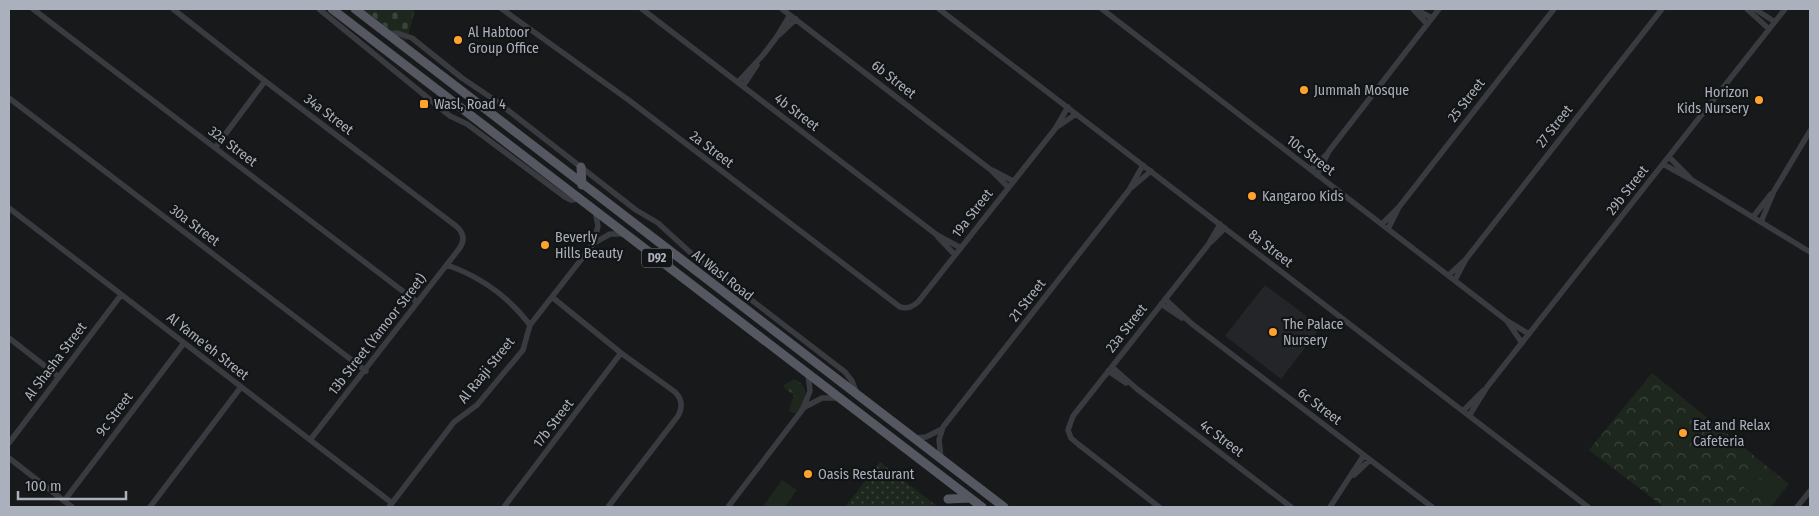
<svg xmlns="http://www.w3.org/2000/svg" width="1819" height="516" font-family="'Fira Sans Condensed',sans-serif">
<defs>
<pattern id="grass-dots" width="8" height="8" patternUnits="userSpaceOnUse" patternTransform="scale(1.25)"><rect width="8" height="8" fill="#1e271e"/><path d="M2 2h.1M6 6h.1" fill="none" stroke="#3c443d" stroke-width="1.8" stroke-linecap="round"/></pattern>
<pattern id="forest-firs" width="22" height="20" patternUnits="userSpaceOnUse" patternTransform="scale(1.25)"><rect width="22" height="20" fill="#1e271e"/><path d="M5 1l3.5 6h-7zM16 11l3.5 6h-7z" fill="#3c443d"/></pattern>
<pattern id="cemetery-stones" width="16" height="16" patternUnits="userSpaceOnUse" patternTransform="scale(1.25)"><rect width="16" height="16" fill="#1e271e"/><path d="M2 7V4a2 2 0 0 1 4 0v3zM10 15v-3a2 2 0 0 1 4 0v3z" fill="#3c443d"/></pattern>
<pattern id="park-crowns" width="20" height="18" patternUnits="userSpaceOnUse" patternTransform="scale(1.25)"><rect width="20" height="18" fill="#1e271e"/><path d="M2 6a3 3 0 1 1 6 0M12 15a3 3 0 1 1 6 0" fill="none" stroke="#3c443d"/></pattern>
</defs>
<rect width="100%" height="100%" fill="#18191b"/>
<path fill="#242528" d="M1265 285 1321 327 1281 379 1225 336Z"/>
<path fill="url(#grass-dots)" d="M880 462 938 507H845Z"/>
<path fill="url(#forest-firs)" d="M794 379C811 387 806 399 798 413H793L789 411 794 394 785 389 784 385Z"/>
<path fill="url(#cemetery-stones)" d="M363 9H415L407 40 404 41 400 38Z"/>
<path fill="url(#park-crowns)" d="M1652 373 1789 484 1771 507H1664L1589 450Z"/>
<path fill="#1e271e" d="M1756 462 1766 471 1749 492 1739 483Z
M1771 471 1787 484 1772 504 1756 490Z
M782 480 797 490 785 507H767L764 505Z"/>
<g fill="none" stroke-linecap="round" stroke-linejoin="round">
<path stroke="#393b40" stroke-width="5.5" d="M33 9 417 302
M173 9 265 81 456 226C464 233 465 241 459 249L310 440
M319 9 450 116 467 124 565 197 571 200 581 199
M502 9 630 101 900 307C908 309 912 307 918 302L1055 129 1068 107
M642 9 937 235 961 248
M782 9 991 170 1008 187
M939 9 1588 507
M1102 9 1506 320 1529 334
M1413 9 1427 24
M1415 9 1432 18
M1747 9 1769 29
M1755 9 1775 22
M387 34 397 33 412 38 462 78 496 101 636 210 658 223 693 255 845 372 852 381 857 394
M779 35 796 19
M738 82 763 55 776 38 790 15
M743 86 757 65
M9 98 366 371
M1057 127 1076 114
M215 148 265 81
M1669 157 1690 178
M1663 164 1692 180 1810 252
M992 170 1013 181
M1311 170 1327 154
M1317 175 1329 151 1439 9
M1131 188 1151 171
M9 208 392 503
M1753 217 1771 194
M1761 222 1774 191 1810 131
M1382 224 1399 207 1554 9
M1388 229 1398 209
M938 237 955 255
M1211 242 1225 228
M594 243 598 226 595 211
M447 265C481 277 508 296 530 325
M1449 275 1466 259 1662 9
M1455 280 1465 261
M552 297 621 353 675 392C682 399 683 407 678 416L608 507
M1165 299 1192 324 1432 507
M1161 304 1182 318
M1507 321 1522 343
M9 338 59 377
M1112 367 1137 389 1291 507
M1108 371 1126 383
M805 407 822 398H838
M1463 411 1484 390
M1469 416 1487 387 1785 9
M913 438 926 437 942 429
M9 443 121 295
M9 458 72 507
M941 458 939 440 943 427 1129 190 1143 165
M1354 475 1370 460
M64 501 184 343
M150 507 241 387
M389 507 454 422 477 405 523 350 530 325 594 243 610 234H624
M504 507 621 353
M728 507 803 409 810 391 808 374
M1159 507 1078 444 1071 438 1068 430 1073 416 1208 245 1220 224
M1330 507 1364 455
M1797 507 1810 491"/>
<path stroke="#555860" stroke-width="9" d="M332 9 982 507
M355 9 1004 507
M581 167 582 185
M948 499 970 498"/>
</g>
<g fill="#ffa32d" stroke="#131416" stroke-width="2">
<circle cx="458" cy="40" r="5"/>
<circle cx="1304" cy="90" r="5"/>
<circle cx="1759" cy="100" r="5"/>
<rect x="419" y="99" width="10" height="10" rx="2.5"/>
<circle cx="1252" cy="196" r="5"/>
<circle cx="545" cy="245" r="5"/>
<circle cx="1273" cy="332" r="5"/>
<circle cx="1683" cy="433" r="5"/>
<circle cx="808" cy="474" r="5"/>
</g>
<g text-anchor="middle" stroke-width="4.5" stroke-linejoin="round" paint-order="stroke">
<rect fill="#131416" stroke="#7d828a" stroke-width="1" x="642" y="248.5" width="30" height="19" rx="4"/>
<g font-size="12" font-weight="bold" fill="#aab1bc">
<text x="657" y="262">D92</text>
</g>
<g font-size="14" fill="#aab1bc" stroke="#131416" text-anchor="start">
<text x="468" y="37">Al Habtoor<tspan x="468" dy="16">Group Office</tspan></text>
<text x="1314" y="95">Jummah Mosque</text>
<text x="1749" y="97" text-anchor="end">Horizon<tspan x="1749" dy="16">Kids Nursery</tspan></text>
<text x="434" y="109">Wasl, Road 4</text>
<text x="1262" y="201">Kangaroo Kids</text>
<text x="555" y="242">Beverly<tspan x="555" dy="16">Hills Beauty</tspan></text>
<text x="1283" y="329">The Palace<tspan x="1283" dy="16">Nursery</tspan></text>
<text x="1693" y="430">Eat and Relax<tspan x="1693" dy="16">Cafeteria</tspan></text>
<text x="818" y="479">Oasis Restaurant</text>
</g>
<g font-size="14" fill="#aab1bc" stroke="#131416">
<text transform="translate(894 79) rotate(38)" y="5">6b Street</text>
<text transform="translate(1466 100) rotate(-52)" y="5">25 Street</text>
<text transform="translate(797 112) rotate(37)" y="5">4b Street</text>
<text transform="translate(329 114) rotate(37)" y="5">34a Street</text>
<text transform="translate(1554 126) rotate(-52)" y="5">27 Street</text>
<text transform="translate(233 146) rotate(37)" y="5">32a Street</text>
<text transform="translate(712 149) rotate(37)" y="5">2a Street</text>
<text transform="translate(1311 155) rotate(37)" y="5">10c Street</text>
<text transform="translate(1627 190) rotate(-52)" y="5">29b Street</text>
<text transform="translate(972 213) rotate(-52)" y="5">19a Street</text>
<text transform="translate(195 225) rotate(37)" y="5">30a Street</text>
<text transform="translate(1271 248) rotate(38)" y="5">8a Street</text>
<text transform="translate(723 275) rotate(38)" y="5">Al Wasl Road</text>
<text transform="translate(1027 300) rotate(-52)" y="5">21 Street</text>
<text transform="translate(1126 328) rotate(-52)" y="5">23a Street</text>
<text transform="translate(377 334) rotate(-52)" y="5">13b Street (Yamoor Street)</text>
<text transform="translate(208 346) rotate(38)" y="5">Al Yame'eh Street</text>
<text transform="translate(55 361) rotate(-53)" y="5">Al Shasha Street</text>
<text transform="translate(486 370) rotate(-51)" y="5">Al Raaji Street</text>
<text transform="translate(1320 406) rotate(37)" y="5">6c Street</text>
<text transform="translate(114 414) rotate(-53)" y="5">9c Street</text>
<text transform="translate(553 423) rotate(-53)" y="5">17b Street</text>
<text transform="translate(1222 438) rotate(37)" y="5">4c Street</text>
</g>
</g>
<rect width="1819" height="516" fill="none" stroke="#aab1bc" stroke-width="20"/>
<path d="M18 491v8h108v-8" fill="none" stroke="#aab1bc" stroke-width="2.5"/>
<text x="25" y="491" font-size="15" fill="#aab1bc" stroke="#131416" stroke-width="4" paint-order="stroke">100 m</text>
</svg>
